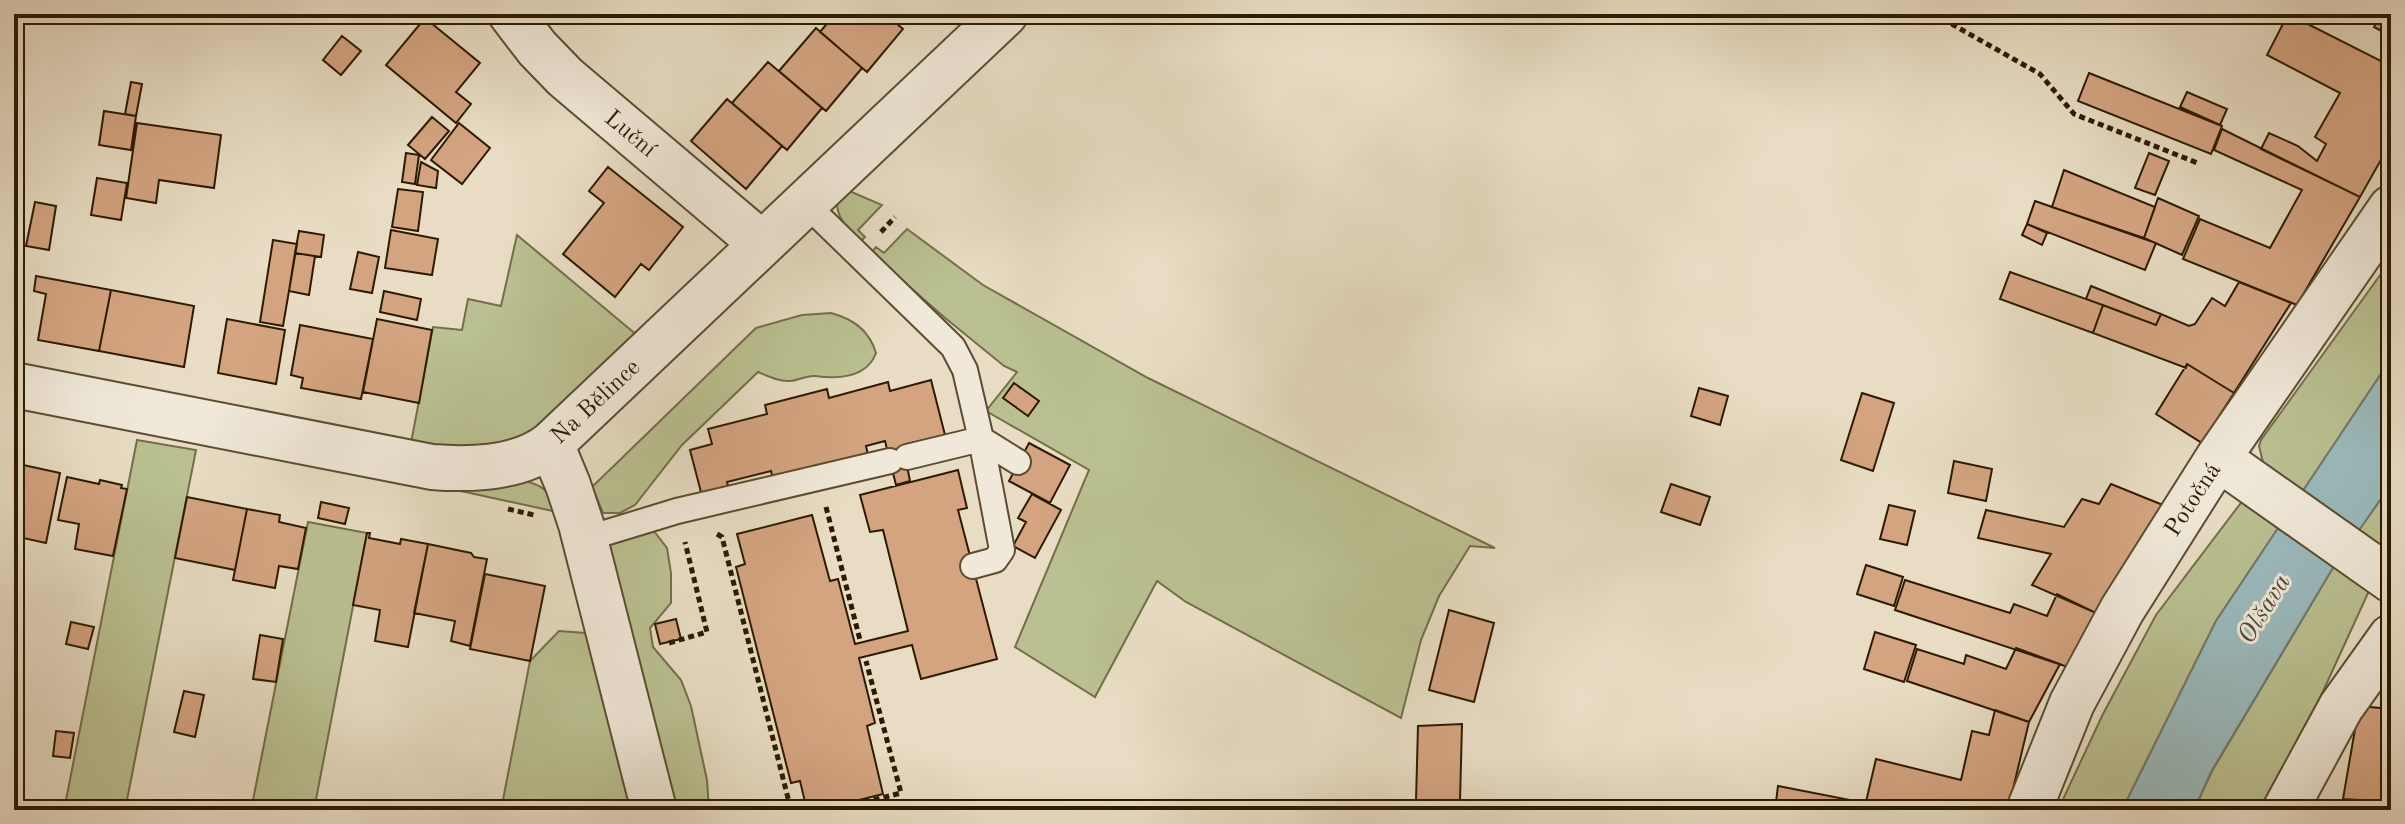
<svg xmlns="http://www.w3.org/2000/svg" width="2405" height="824" font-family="'Old Standard TT',serif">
<rect width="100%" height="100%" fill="#e8ddc4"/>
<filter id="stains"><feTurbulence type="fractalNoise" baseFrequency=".0025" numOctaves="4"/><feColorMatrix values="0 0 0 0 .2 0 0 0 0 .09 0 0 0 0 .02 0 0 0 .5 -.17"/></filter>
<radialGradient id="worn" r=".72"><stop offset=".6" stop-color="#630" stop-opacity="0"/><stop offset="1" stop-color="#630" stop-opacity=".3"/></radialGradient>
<path fill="#bac091" stroke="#746e48" stroke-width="2" d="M847 190 882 205 858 230 865 237 860 242C848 229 835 217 837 198Z
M907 229 983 285 1148 378 1495 548 1470 546 1439 596 1421 640 1401 718 1186 602 1157 581 1095 697 1015 647 1089 470 986 411 1017 372 1004 366 944 317 871 253 876 247 884 253Z
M517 235 638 336 530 439 462 451 411 443 433 327 462 330 468 299 501 306Z
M2391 260V359L2216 621 2122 810H2058L2103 714 2156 615 2265 471 2259 446 2261 440Z
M831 313C853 319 869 330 876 353 867 378 838 379 815 376 806 375 798 381 790 381 779 382 768 376 758 372L682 445 635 505 620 513H603L592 487 756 328 802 315Z
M137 440 196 450 125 810H64Z
M517 480C540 482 552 492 562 513L456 490Z
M2391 485V558L2374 580 2314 711 2263 810H2194L2212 771 2340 556Z
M308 522 367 533 314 810H251Z
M653 530 667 548 671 573V603L650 628 653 647 681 680 691 706 707 780 709 810H667L600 551 611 541Z
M559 631 599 634 641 810H501L530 661Z"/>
<path fill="#9bbabd" stroke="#6f7a71" stroke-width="2" d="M2391 359V484L2331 571 2211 772 2194 810H2122L2216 621Z"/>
<path fill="#d4a481" stroke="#2d1b00" stroke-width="2" d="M835 14H885L903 29 867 72 820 32Z
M2288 14 2391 66V142L2360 197 2261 149 2269 133 2298 146 2317 161 2326 144 2315 137 2340 93 2267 55Z
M2382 14H2391V36L2374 27Z
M425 18 480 63 456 92 471 104 456 123 386 65Z
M816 28 862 68 826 111 779 71Z
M342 36 361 51 341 75 323 60Z
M768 62 822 108 787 150 732 103Z
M2089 73 2222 126 2211 154 2078 101Z
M131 82 142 84 136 116 125 114Z
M2187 92 2227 109 2220 125 2180 107Z
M727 99 782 146 746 189 691 141Z
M104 111 136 116 131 150 99 145Z
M432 117 449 131 425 159 408 145Z
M137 123 221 135 214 188 159 180 156 203 126 198Z
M459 123 490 148 462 184 431 160Z
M2222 129 2360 197 2297 305 2183 259 2200 219 2270 248 2302 190 2214 150Z
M406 153 419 155 415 184 402 182Z
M2149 153 2169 161 2155 195 2135 188Z
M421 162 438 171 436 188 417 185Z
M608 167 683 227 649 270 641 264 615 297 563 254 604 203 589 191Z
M2064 170 2155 207 2144 238 2052 207Z
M97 178 127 183 121 220 91 215Z
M398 189 423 192 418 231 392 227Z
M2158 198 2199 216 2182 255 2144 238Z
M2035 201 2156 243 2145 270 2027 224Z
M35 202 56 206 49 250 26 246Z
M2027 224 2047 233 2042 245 2022 235Z
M391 230 438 239 432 275 385 268Z
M299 231 324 235 321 257 295 253Z
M273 240 297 244 283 326 260 322Z
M358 252 379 257 372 293 350 289Z
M295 253 315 256 309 295 289 291Z
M2010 272 2103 305 2093 333 2000 299Z
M14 275 23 276 14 322Z
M36 276 111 290 99 351 38 340 46 294 34 291Z
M2239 282 2291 303 2234 393 2187 364 2186 368 2093 333 2103 305 2156 325 2161 314 2189 326 2195 324 2212 298 2225 306Z
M2091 286 2161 314 2156 325 2086 299Z
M111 290 194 306 184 367 99 351Z
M384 291 421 299 417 320 380 312Z
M227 319 285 330 276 384 218 373Z
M377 319 432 330 419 403 363 392Z
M300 325 373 339 361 399 301 388 303 378 291 375Z
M2187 364 2234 393 2202 443 2156 414Z
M931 380 945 435 903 445 910 481 896 485 885 441 866 446 868 455 774 483 771 471 727 482 729 489 702 496 690 450 712 444 708 429 767 414 765 405 827 389 829 398 888 382 890 391Z
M1014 383 1039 401 1028 416 1003 398Z
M1699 388 1728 396 1720 425 1691 416Z
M1862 393 1894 403 1873 471 1841 460Z
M1029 443 1070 465 1050 503 1009 481Z
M1954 461 1992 469 1986 501 1948 493Z
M14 463 60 473 46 543 14 536Z
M958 470 967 508 958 510 997 659 921 679 912 645 859 658 875 723 867 726 883 794 820 810H807L800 781 791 783 736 567 745 564 737 534 812 515 830 581 838 579 855 644 908 631 883 530 870 532 860 495Z
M67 477 99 484 100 480 122 485 121 488 127 489 113 556 75 549 79 524 58 520Z
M1671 484 1710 497 1700 525 1661 512Z
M2111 484 2163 505 2096 613 2032 585 2051 554 1978 538 1986 510 2064 527 2082 499 2099 504Z
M1032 494 1061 510 1035 558 1013 546 1026 522 1018 518Z
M187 497 247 509 235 570 175 558Z
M321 502 349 508 345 524 318 518Z
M1889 505 1915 511 1907 545 1880 539Z
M247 509 280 515 279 522 306 528 298 569 279 566 275 588 233 580Z
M367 533H370L369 538 400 544 401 539 428 544 408 647 375 641 380 610 353 605Z
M428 544 471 553 474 557 487 559 470 646 451 641 455 621 414 613Z
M1866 565 1903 577 1894 606 1857 594Z
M485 574 545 586 530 661 470 649Z
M1905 580 2010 613 2014 604 2047 616 2057 594 2096 613 2068 667 1895 610Z
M1449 610 1494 623 1474 702 1429 690Z
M676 619 681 639 660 644 655 624Z
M71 622 94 627 88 649 66 644Z
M1875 632 1916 645 1904 682 1864 669Z
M260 635 283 639 276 682 253 679Z
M2016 648 2060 664 2029 722 1907 681 1917 649 1964 664 1966 655 2006 669Z
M184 691 204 695 195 737 174 732Z
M2359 706 2391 709V802L2343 799Z
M1995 710 2029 722 2008 810H1887L1865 806 1876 759 1961 780 1972 731 1989 735Z
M1462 724 1460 801H1416L1418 726Z
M56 731 74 733 70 758 53 756Z
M1778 786 1855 801 1852 810H1775Z
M2343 799 2391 802V810H2341Z"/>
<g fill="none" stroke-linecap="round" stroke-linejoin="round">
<defs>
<path id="lane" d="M806 204 953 347 965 370 981 439 1018 462
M907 457 981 439 1002 550 995 560 973 566
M585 539 677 511 890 461"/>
<path id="street" d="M511 14 537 48 565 77 761 243
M14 385 432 467C471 470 520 469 551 444L1005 14
M551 444 568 485 581 524 654 810
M2218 458 2391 580
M2029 810 2072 703 2122 610 2218 458 2391 208
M2285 810 2341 707 2391 637"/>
</defs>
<use href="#lane" stroke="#5c4c31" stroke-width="28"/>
<use href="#street" stroke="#5c4c31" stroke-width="48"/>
<path stroke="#2d1b00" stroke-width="5" stroke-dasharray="6 4" stroke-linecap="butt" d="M1934 14 2040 74 2074 114 2200 164
M881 232 895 217
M826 507 860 640
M508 509 534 515
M717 534 722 537 791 810
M669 643 707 632 685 542
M835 810 901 793 866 661"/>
<use href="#lane" stroke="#f0e9d9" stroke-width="24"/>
<use href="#street" stroke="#f0e9d9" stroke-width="44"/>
</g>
<g text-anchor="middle" stroke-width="6" stroke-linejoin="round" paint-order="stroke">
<g font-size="24" fill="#2d1b00" stroke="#f0e9d9">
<text transform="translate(631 133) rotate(40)" y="8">Luční</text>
<text transform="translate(595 401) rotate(-43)" y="8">Na Bělince</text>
<text transform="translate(2192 499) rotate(-57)" y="8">Potočná</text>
</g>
<g font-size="26" font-style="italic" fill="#4e4b39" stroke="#f0e9d9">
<text transform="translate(2263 608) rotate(-58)" y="9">Olšava</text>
</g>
</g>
<rect width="2405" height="824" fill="none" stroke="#e8ddc4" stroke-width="48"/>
<rect x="16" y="16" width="2373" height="792" fill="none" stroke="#2d1b00" stroke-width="4"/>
<rect x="24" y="24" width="2357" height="776" fill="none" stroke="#2d1b00" stroke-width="2"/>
<rect width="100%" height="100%" filter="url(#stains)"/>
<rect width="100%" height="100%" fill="url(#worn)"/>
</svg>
